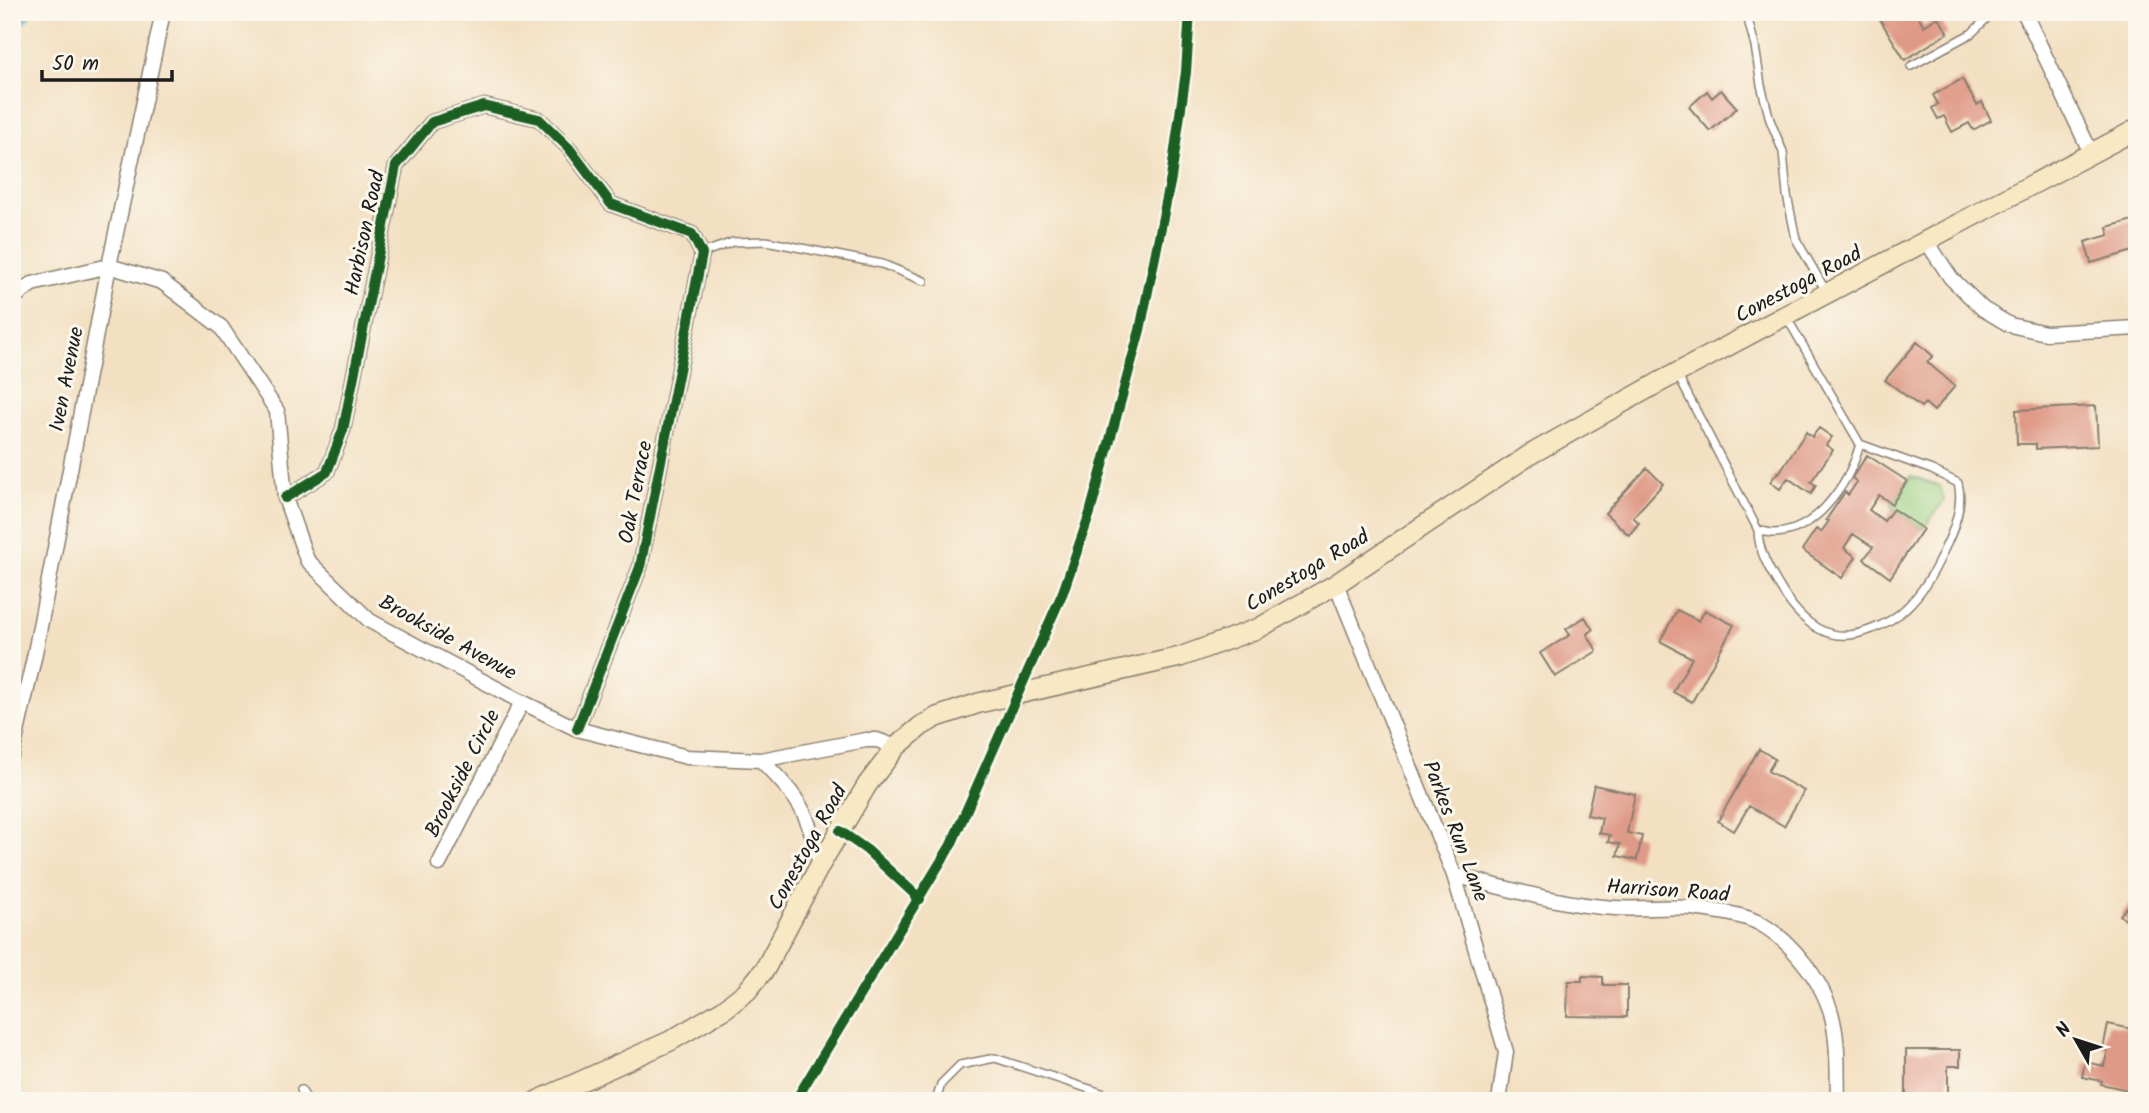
<svg xmlns="http://www.w3.org/2000/svg" width="2149" height="1113" font-family="Kalam,sans-serif">
<rect width="100%" height="100%" fill="#fbf7ec"/>
<filter id="ink" filterUnits="userSpaceOnUse"><feTurbulence type="fractalNoise" baseFrequency=".0143" numOctaves="2"/><feDisplacementMap in="SourceGraphic" scale="14" xChannelSelector="R" yChannelSelector="G"/><feConvolveMatrix kernelMatrix="1 2 1 2 8 2 1 2 1" color-interpolation-filters="sRGB"/></filter>
<filter id="wash" filterUnits="userSpaceOnUse"><feTurbulence type="fractalNoise" baseFrequency=".00686" numOctaves="4" result="noise"/><feDisplacementMap in="SourceGraphic" scale="28" xChannelSelector="R" yChannelSelector="G"/><feGaussianBlur stdDeviation="1.57" result="paint"/><feColorMatrix in="noise" values="0 0 0 0 0 0 0 0 0 0 0 0 0 0 0 0 0 1.4 0 .05"/><feComposite in="paint" operator="in"/></filter>
<g filter="url(#wash)">
<rect width="100%" height="100%" fill="#f3e0c2"/>
<path fill="#98cf81" stroke="#5a764e" stroke-width="2" d="M1911 476 1940 486 1944 501 1923 529 1893 509 1892 504Z"/>
<g fill="none" stroke-linecap="round" stroke-linejoin="round">
<path stroke="#58b4d6" stroke-width="5" d="M12 32 32 12"/>
</g>
<g id="blocks">
<path fill="#df9a87" d="M1916 12 1924 26 1938 17 1948 33 1905 60 1876 13Z
M1962 79 1977 105 1982 102 1991 120 1973 130 1969 123 1952 132 1944 116 1938 119 1932 108 1938 104 1933 95Z
M1721 90 1737 108 1710 131 1689 107 1707 91 1712 98Z
M2137 219V250L2091 263 2085 242 2109 235 2107 227Z
M1917 342 1933 356 1927 362 1955 386 1934 411 1925 403 1921 407 1885 380Z
M2096 406 2098 446 2036 449V444H2017L2016 410Z
M1819 428 1832 437 1826 445 1833 450 1811 482 1816 485 1811 494 1788 478 1780 489 1770 482 1778 472 1779 473 1806 432 1812 437Z
M1867 455 1907 481 1892 504 1879 495 1869 510 1884 521 1893 509 1923 529 1890 578 1864 559 1873 547 1853 534 1844 548 1856 557 1842 578 1802 550 1816 529 1821 532 1829 521 1826 520 1845 492 1848 495 1857 482 1852 478Z
M1647 468 1663 484 1633 517 1639 523 1629 535 1605 513Z
M1677 610 1699 621 1705 610 1734 625 1692 702 1673 692 1692 658 1660 641Z
M1585 617 1593 630 1587 634 1597 651 1555 677 1540 653 1570 635 1566 629Z
M1759 749 1775 759 1768 771 1804 791 1784 826 1749 806 1734 831 1718 821Z
M1594 785 1635 794 1627 833 1642 836 1637 860 1617 856 1620 844 1608 842 1610 835 1599 833 1602 818 1587 815Z
M2130 904 2137 911V940L2130 933 2134 928 2120 915Z
M1582 976 1603 977V985H1627V1017L1567 1016 1568 981H1582Z
M2108 1024 2137 1030V1092L2101 1084 2102 1081 2082 1077 2085 1062 2104 1066 2108 1050 2103 1049Z
M1906 1050H1960V1066H1948V1101H1911V1096L1906 1097Z"/>
</g>
</g>
<g filter="url(#ink)">
<use href="#blocks" fill-opacity="0" stroke="#887e6f" stroke-width="2"/>
<g fill="none" stroke-linecap="round" stroke-linejoin="round">
<defs>
<path id="service" d="M1746 12 1755 46 1761 85 1770 120 1783 152 1787 195 1796 239 1827 293
M1911 66 1972 33 1993 12
M702 253 733 242 766 241 882 264 924 281
M1677 374 1758 530C1758 551 1770 571 1781 589 1792 608 1810 629 1832 634 1855 640 1890 624 1906 608 1923 592 1935 571 1944 550 1954 530 1964 505 1958 483L1932 470 1860 444 1787 318
M1758 530C1763 531 1769 533 1774 533 1818 532 1850 481 1860 444
M301 1090 308 1101
M936 1101 941 1084 960 1065 995 1058 1126 1101"/>
<path id="minor" d="M2024 12 2092 155
M1927 242 1951 278 1983 309 2010 325 2046 333 2137 328
M12 299 32 284 109 266 162 282 221 327 277 411 285 498 307 560 370 621 522 702 577 729 687 757 761 760 866 740H877L896 747
M285 498 327 472 343 430 396 166 432 122 484 106 539 119 569 148 611 204 692 234 702 254 640 567 577 729
M1336 584 1454 875 1506 1052 1499 1101
M12 754 34 658 109 266 163 12
M761 760C800 799 808 811 820 865
M439 864 522 702
M1454 875C1506 888 1561 905 1615 908 1643 910 1673 905 1700 909 1719 912 1740 914 1757 922 1791 939 1826 985 1833 1021 1839 1047 1837 1075 1838 1101"/>
<path id="secondary" d="M537 1101 670 1041 723 1010 747 991 765 969 820 865 867 785 896 747 921 726 937 717 979 703 1180 657 1259 628 1336 584 1531 454 1658 383 2137 129"/>
</defs>
<use href="#service" stroke="#887e6f" stroke-width="10"/>
<use href="#minor" stroke="#887e6f" stroke-width="17"/>
<use href="#secondary" stroke="#887e6f" stroke-width="22"/>
<use href="#service" stroke="#fff" stroke-width="7"/>
<use href="#minor" stroke="#fff" stroke-width="14"/>
<use href="#secondary" stroke="#f8e8c3" stroke-width="19"/>
<defs>
<path id="cycleway" d="M285 498 327 472 343 430 396 166 432 122 484 106 539 119 569 148 611 204 692 234 702 254 640 567 577 729
M840 831 867 850 920 899
M795 1101 951 845 1063 592 1090 513 1140 330 1171 178 1186 72 1190 12"/>
</defs>
<use href="#cycleway" stroke="#fbf7ec" stroke-width="15"/>
<use href="#cycleway" stroke="#1b5e20" stroke-width="10"/>
</g>
</g>
<g text-anchor="middle" stroke-width="6" stroke-linejoin="round" paint-order="stroke">
<g font-size="21" fill="#1c1c1c" stroke="#fbf7ec">
<text transform="translate(364 233) rotate(-78)" y="7">Harbison Road</text>
<text transform="translate(1798 284) rotate(-28)" y="7">Conestoga Road</text>
<text transform="translate(66 379) rotate(-79)" y="7">Iven Avenue</text>
<text transform="translate(635 492) rotate(-79)" y="7">Oak Terrace</text>
<text transform="translate(1307 570) rotate(-31)" y="7">Conestoga Road</text>
<text transform="translate(448 637) rotate(29)" y="7">Brookside Avenue</text>
<text transform="translate(462 773) rotate(-63)" y="7">Brookside Circle</text>
<text transform="translate(1456 831) rotate(69)" y="7">Parkes Run Lane</text>
<text transform="translate(807 847) rotate(-61)" y="7">Conestoga Road</text>
<text transform="translate(1668 890) rotate(4)" y="7">Harrison Road</text>
</g>
</g>
<rect width="2149" height="1113" fill="none" stroke="#fbf7ec" stroke-width="42"/>
<g transform="translate(2076 1040) rotate(309)" stroke="#fbf7ec" stroke-width="5" paint-order="stroke">
<path d="M0-5L12 26L0 18L-12 26Z" fill="#1c1c1c"/>
<text y="-10" font-size="19" font-weight="bold" text-anchor="middle" fill="#1c1c1c">N</text>
</g>
<path d="M42 70v10h130v-10" fill="none" stroke="#1c1c1c" stroke-width="3.5"/>
<text x="52" y="70" font-size="21" fill="#1c1c1c" stroke="#fbf7ec" stroke-width="5" paint-order="stroke">50 m</text>
</svg>
